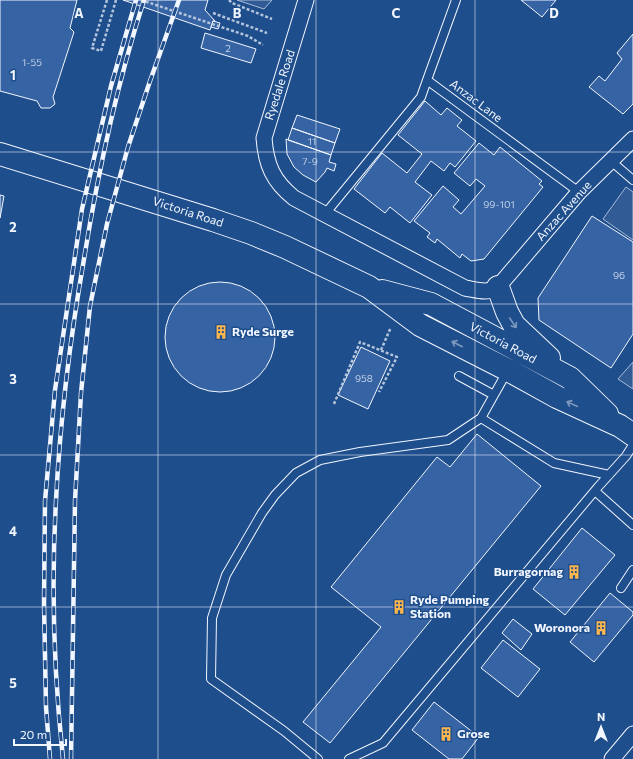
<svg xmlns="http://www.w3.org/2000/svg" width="633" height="759" font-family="Commissioner,sans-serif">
<rect width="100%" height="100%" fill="#1f4e8c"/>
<path fill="#305b95" stroke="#a8bbd7" d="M237 0H272L264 9Z
M626 187 633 192V240L603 219Z
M633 362V389L618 379Z"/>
<path fill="#3563a3" stroke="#f2f6ff" d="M0 0H77L70 28 74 32 53 97 55 104 50 108H41L37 101 0 91Z
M123 0H208L205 10 215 21H213L210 30Z
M521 0H556L542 17Z
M213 21 220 23 218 29 211 27Z
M205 33 256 49 251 63 201 48Z
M633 34V104L623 114 589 87 599 76 605 81 622 59 617 53Z
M425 101 441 115 447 108 462 120 457 126 476 141 455 167 450 163 444 171 431 161 415 182 432 195 410 223 390 207 385 213 354 189 382 153 407 173 422 154 398 135Z
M297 115 340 129 335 143 292 128Z
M292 128 335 143 331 155 288 140Z
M286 139 331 155 329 162 336 164 334 171 327 168 325 172 316 182 303 175 294 167 287 154Z
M479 143 494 155 500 147 542 181 539 184 543 187 484 259 471 261 462 254 460 258 437 239 435 243 427 237 430 233 414 221 443 186 459 200 453 207 461 214 485 186 476 179 470 186 454 173Z
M0 195 4 196 0 218Z
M592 216 633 242V334L611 368 539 320 538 298Z
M165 337a55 55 0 1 1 110 0a55 55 0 1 1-110 0Z
M361 347 390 361 368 409 338 395Z
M477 434 541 486 330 743 303 722 381 627 331 587 437 457 450 467Z
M582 528 615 555 565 615 533 589Z
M610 593 633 612V615L594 662 570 642Z
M513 619 532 634 521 650 502 633Z
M503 640 540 669 518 697 481 668Z
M434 702 479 737 462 759H449L412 730Z"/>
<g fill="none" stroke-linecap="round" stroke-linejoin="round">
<defs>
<path id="service" d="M456 0 427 80 579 192
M611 161 633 180
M325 214 421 97 427 80
M459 376 494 395
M481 418 554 463 609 475
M595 491 633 525
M621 588 633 570
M318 759 284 731 211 679 212 618 226 575 262 513 275 495 296 473 320 460 360 452 448 440 481 418 508 370
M349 759 383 743 598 487 626 456 633 445"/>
<path id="minor" d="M306 0 264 138C266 165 273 181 294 198L465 288C477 290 488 294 498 287L579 192 633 139
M612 759 633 734"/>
<path id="trunk" d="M0 154 213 220 251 233 285 247 369 287 420 325 508 370 557 397 620 426 633 435
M498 287 507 312 514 325 549 358
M382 291 431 304 570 378 607 414"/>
</defs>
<use href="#service" stroke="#f2f6ff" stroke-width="10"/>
<use href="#minor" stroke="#f2f6ff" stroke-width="17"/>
<use href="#trunk" stroke="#f2f6ff" stroke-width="24"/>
<path stroke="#b3c4dc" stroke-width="2.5" stroke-dasharray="3 2" stroke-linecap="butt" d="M107 0 92 48 101 51 116 0
M141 0 248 36 263 45
M229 0 232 3 272 19
M213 13 267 33
M381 350 391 327
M334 404 360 342 397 357 379 392"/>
<use href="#service" stroke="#1f4e8c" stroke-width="8"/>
<use href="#minor" stroke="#1f4e8c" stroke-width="15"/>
<use href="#trunk" stroke="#1f4e8c" stroke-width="22"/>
<defs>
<path id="rail" d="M50 759 46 707 44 603 45 501 55 390 82 209 111 86 136 0
M63 759C54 674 51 586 56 501 60 420 70 339 84 259 98 172 117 84 144 0
M71 759 75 501 81 393 90 306 107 224 128 147 150 81 179 0"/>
</defs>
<use href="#rail" stroke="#f2f6ff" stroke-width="4.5"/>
<use href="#rail" stroke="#1f4e8c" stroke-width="3" stroke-dasharray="9" stroke-linecap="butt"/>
</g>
<defs><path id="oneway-shaft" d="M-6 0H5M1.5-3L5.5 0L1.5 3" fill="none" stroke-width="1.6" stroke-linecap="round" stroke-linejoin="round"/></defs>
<g stroke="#7e9ac0">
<use href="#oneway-shaft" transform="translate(513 323) rotate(56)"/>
<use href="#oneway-shaft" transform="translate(457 344) rotate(-153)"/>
<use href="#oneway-shaft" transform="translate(572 404) rotate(-155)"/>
</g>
<path fill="none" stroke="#f2f6ff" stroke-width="1" stroke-opacity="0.55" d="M158 0V759M316 0V759M475 0V759M0 152H633M0 304H633M0 455H633M0 607H633"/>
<defs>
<symbol id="building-bare" viewBox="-9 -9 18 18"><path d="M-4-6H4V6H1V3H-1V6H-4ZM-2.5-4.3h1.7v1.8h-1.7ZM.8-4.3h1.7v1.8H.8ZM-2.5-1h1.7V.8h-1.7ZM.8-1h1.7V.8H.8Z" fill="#ffb74d" stroke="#1f4e8c" stroke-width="2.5" paint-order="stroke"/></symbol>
</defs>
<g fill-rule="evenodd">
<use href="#building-bare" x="211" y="322" width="20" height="20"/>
<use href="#building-bare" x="564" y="562" width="20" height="20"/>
<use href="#building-bare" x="389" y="597" width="20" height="20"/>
<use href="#building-bare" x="591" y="618" width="20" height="20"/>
<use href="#building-bare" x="436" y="724" width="20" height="20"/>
</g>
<g text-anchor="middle" stroke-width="3" stroke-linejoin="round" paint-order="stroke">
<g font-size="10" fill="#c3d1e8">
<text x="228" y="52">2</text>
<text x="32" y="66">1-55</text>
<text x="312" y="145">11</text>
<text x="310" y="165">7-9</text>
<text x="499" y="208">99-101</text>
<text x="619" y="279">96</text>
<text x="364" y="382">958</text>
</g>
<g font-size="12" fill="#f2f6ff" stroke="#1f4e8c">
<text transform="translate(280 85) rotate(-72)" y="4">Ryedale Road</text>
<text transform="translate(476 101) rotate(37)" y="4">Anzac Lane</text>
<text transform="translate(564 211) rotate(-48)" y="4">Anzac Avenue</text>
<text transform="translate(188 212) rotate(18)" y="4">Victoria Road</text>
<text transform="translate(503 343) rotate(28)" y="4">Victoria Road</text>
</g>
<g font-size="12" font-weight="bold" fill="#f2f6ff" stroke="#1f4e8c" text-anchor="start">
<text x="232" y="336">Ryde Surge</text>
<text x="563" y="576" text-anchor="end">Burragornag</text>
<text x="410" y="604">Ryde Pumping<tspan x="410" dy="14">Station</tspan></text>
<text x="590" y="632" text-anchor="end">Woronora</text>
<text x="457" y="738">Grose</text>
</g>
</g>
<g font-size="13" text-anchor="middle" font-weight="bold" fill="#f2f6ff" stroke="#1f4e8c" stroke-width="3" stroke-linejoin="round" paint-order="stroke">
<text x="79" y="18">A</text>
<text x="237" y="18">B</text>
<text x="396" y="18">C</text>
<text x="554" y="18">D</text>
<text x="13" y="80">1</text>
<text x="13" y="232">2</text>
<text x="13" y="384">3</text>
<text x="13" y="536">4</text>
<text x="13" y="688">5</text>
</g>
<g transform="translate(601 727)" stroke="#1f4e8c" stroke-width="3" paint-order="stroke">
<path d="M0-3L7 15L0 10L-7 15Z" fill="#f2f6ff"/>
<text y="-6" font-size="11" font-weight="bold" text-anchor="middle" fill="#f2f6ff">N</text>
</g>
<path d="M14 739v6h52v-6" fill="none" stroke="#f2f6ff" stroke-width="2"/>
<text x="20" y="739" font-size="12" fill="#f2f6ff" stroke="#1f4e8c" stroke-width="3" paint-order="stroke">20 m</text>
</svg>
